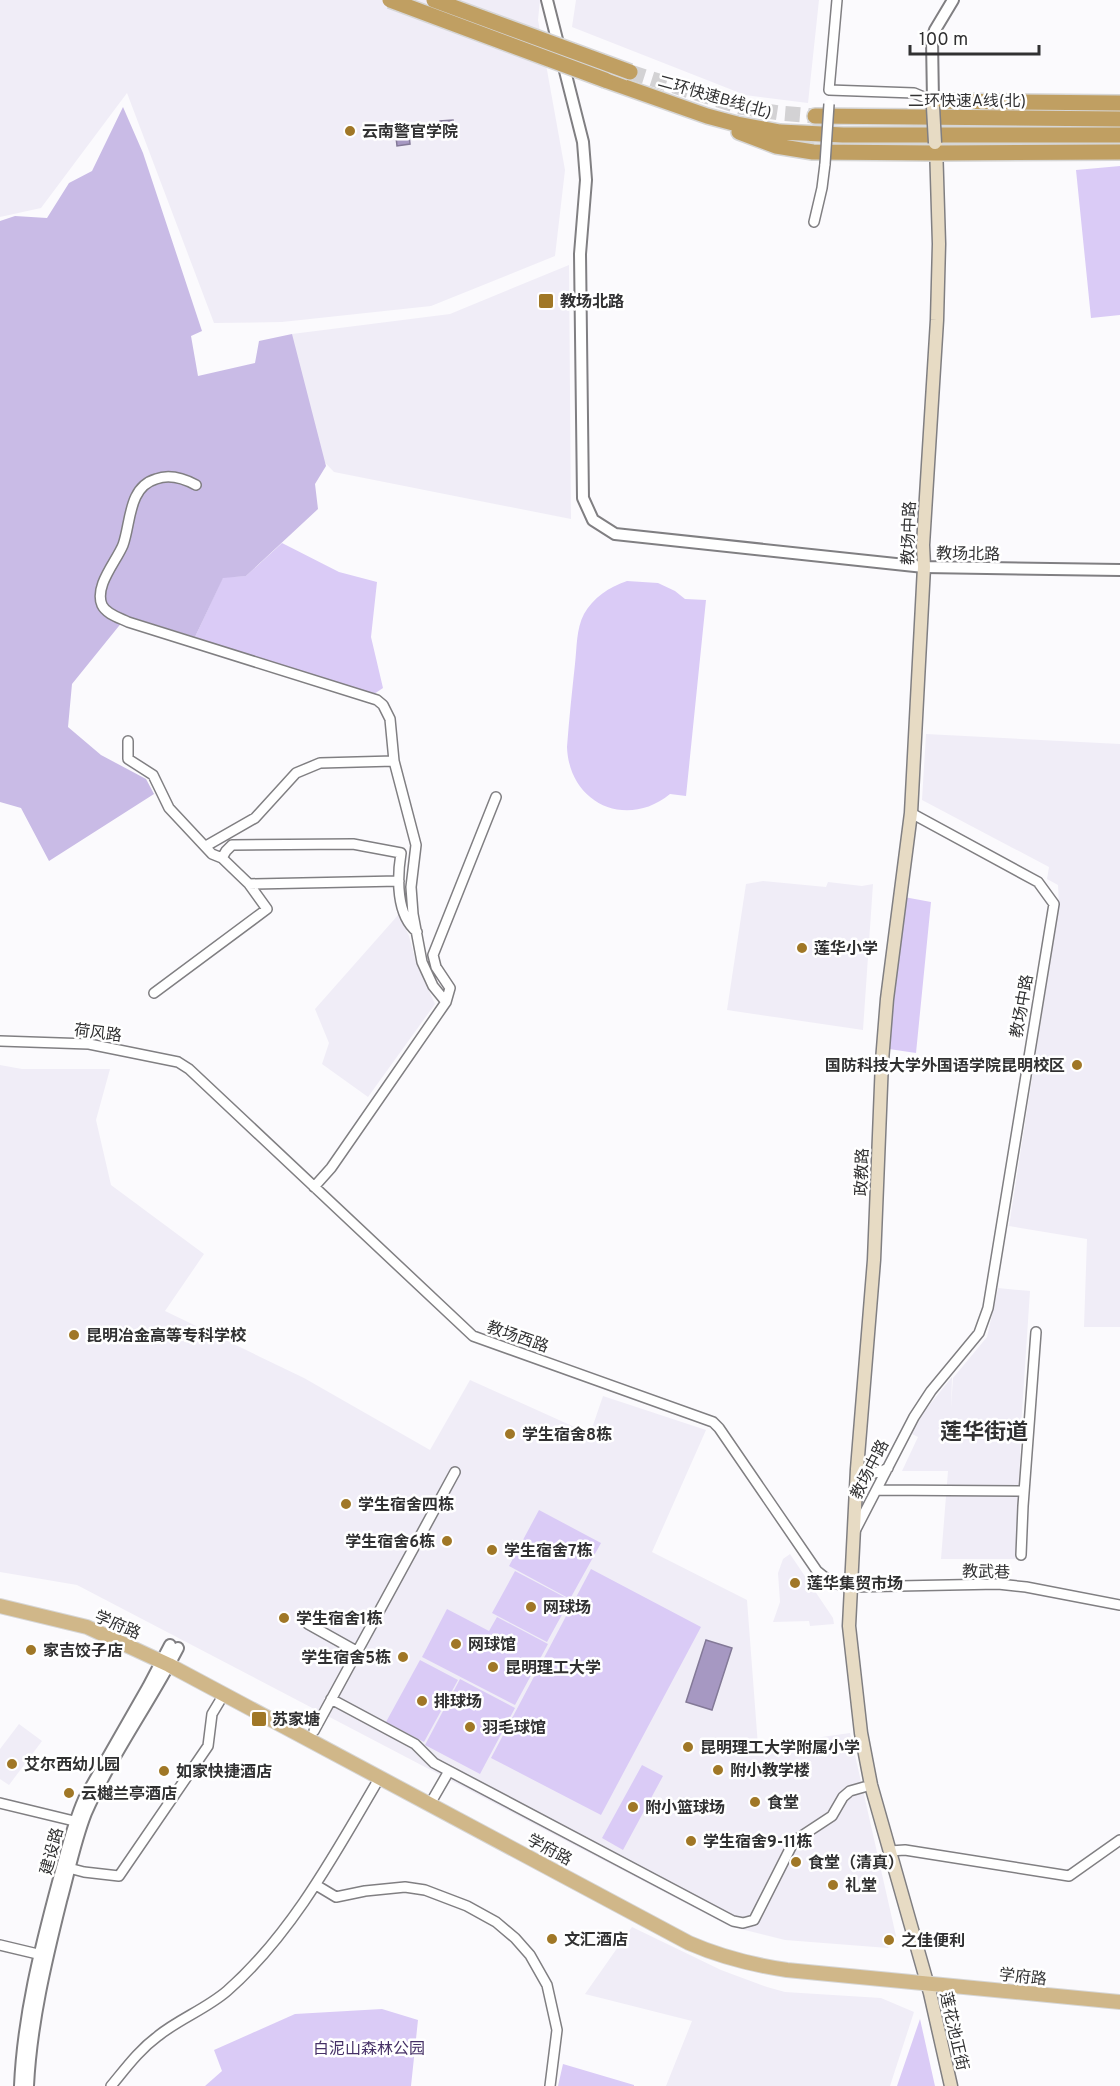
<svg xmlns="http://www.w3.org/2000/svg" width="1120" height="2086" font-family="Overpass,'Noto Sans SC',sans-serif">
<rect width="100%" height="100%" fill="#fbfafd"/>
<path fill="#f0edf7" d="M0 0H540L538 20 565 170 555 256 431 306 282 322 214 323 127 93 41 208 0 217Z
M576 0H819L808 103 745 95 572 27Z
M569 265 571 519 334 472 288 424 292 334 450 314Z
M926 734 1120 744V1327H1084L1087 1239 1009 1226 1059 905 1058 885 1047 879 1049 867 922 800Z
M763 881 826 887 828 882 862 886 873 884 863 1030 727 1010 746 884Z
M399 914 409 936 416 962 435 1004 368 1097 322 1064 329 1043 315 1009Z
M0 1065 22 1069H110L96 1120 111 1185 204 1254 165 1311 304 1378 430 1450 470 1380 590 1434 603 1396 706 1430 652 1552 747 1600 758 1746 850 1733 896 1936 888 1948 785 1940 729 1926 77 1585 0 1572Z
M998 1288 1030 1291 1021 1426 1017 1559H941L948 1471H902L918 1437 912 1434 923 1413 952 1377 951 1408 953 1378 987 1337Z
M790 1554 833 1618 834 1624 810 1626 809 1621 773 1622 780 1602 778 1573 783 1559Z
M19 1724 42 1741 9 1785 0 1779V1749Z
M632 1927 721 1970 767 1987 785 1992 881 1998 914 2012 890 2086H666L692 2021 585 1994Z"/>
<path fill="#dacbf6" d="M1120 166V315L1091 318 1076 170Z
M282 543 339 572 377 582 371 637 383 688 374 694 329 682 195 637 223 577 246 576Z
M627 581 658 583 675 591 685 599 706 600 686 796 670 794C626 830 569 803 567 747 569 719 572 692 575 664 577 648 576 629 584 614 593 598 609 587 627 581Z
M904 897 931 902 916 1053 889 1049V1016Z
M539 1510 601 1543 570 1599 509 1566Z
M591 1569 701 1627 601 1815 491 1758Z
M515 1571 570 1600 547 1642 492 1613Z
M447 1609 489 1631 497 1617 548 1644 515 1705 422 1657Z
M420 1660 458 1680 424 1742 386 1722Z
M460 1679 515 1708 480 1774 425 1745Z
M642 1765 663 1776 623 1850 602 1838Z
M382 2009 418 2020 411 2086H205L222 2071 214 2050 295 2014Z
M920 2019 935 2086H897Z
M563 2064 634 2085V2086H558Z"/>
<path fill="#c9bbe6" d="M123 107 143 153 202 331 191 336 198 376 255 363 259 341 292 334 326 466 315 484 318 509 246 576 223 578 195 637 127 616 72 684 68 727 101 755 146 779 154 794 49 861 21 808 0 802V221L15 216 47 218 69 183 92 171Z"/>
<path fill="#a698c2" stroke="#837997" stroke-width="1.5" d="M453 120 455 138 442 139 440 121Z
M408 126 410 144 397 146 395 128Z
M706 1640 732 1648 712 1710 686 1702Z"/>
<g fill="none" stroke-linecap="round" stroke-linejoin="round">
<path stroke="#d3d2d4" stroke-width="15" stroke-dasharray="15 8" stroke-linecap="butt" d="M630 72 740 107 779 113 815 116"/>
<defs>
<path id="minor" d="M837 0 829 90 914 93 933 101
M814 222 822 188 825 164
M196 485C183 478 169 474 156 479 128 487 131 523 123 545 116 562 94 586 102 605 106 614 120 618 128 622L377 700 383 705 390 719 394 761 416 845 411 887 413 914 422 962 433 986 446 1002
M128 741V759L153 775 169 808 212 854 222 858 249 884 267 909 154 993
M206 846 255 818 296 773 320 763 394 761
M222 858 226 851 232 845 353 844 401 853C397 878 396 915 417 932
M249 884 399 881
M0 1041 89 1044 178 1062 189 1069 473 1336 713 1422 719 1428 817 1571 832 1583 850 1587 998 1584 1026 1587 1120 1605
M314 1187 331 1168 446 1002 450 988 436 967 433 955 496 797
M858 1466C869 1474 876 1475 888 1468
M877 1490 1024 1491
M855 1531 914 1417 931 1391 979 1333 988 1308 1054 904 1038 882 911 813
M1021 1555 1023 1506 1036 1332
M308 1624 358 1652
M331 1699 415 1744 434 1763 733 1921 743 1923 754 1920 794 1841 832 1816 843 1797 850 1791 864 1787
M314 1731 455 1472
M0 1803 74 1821
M430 1804 449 1771
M890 1851 905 1850 1069 1876 1120 1840
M65 1867 84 1872 119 1876 208 1746 212 1714 224 1694
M316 1885 336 1897 365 1891 405 1887 425 1890 467 1906 496 1922 515 1938 530 1955 547 1985 557 2030 550 2086
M0 1945 46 1956
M111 2086C126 2068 139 2050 158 2036 179 2019 206 2009 227 1991 292 1934 336 1852 380 1777"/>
<path id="tertiary" d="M547 0 583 142 586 180 580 254 583 498 593 520 615 534 924 567 1120 570
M933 101 932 40 935 30 953 0
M20 2086C23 2017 40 1949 58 1882 66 1854 72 1826 84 1799L148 1687 170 1645
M28 2086C31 2024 46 1961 61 1901 69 1872 75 1841 86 1813 111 1756 149 1704 178 1648"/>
<path id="secondary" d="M936 144 939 244 937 320 923 545 924 567 911 813 887 999 882 1061 874 1260 857 1469 849 1626 861 1733 871 1785 930 1993 951 2086"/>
<path id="primary" d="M0 1606 87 1627 169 1665 689 1943C721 1957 753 1965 787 1970L1120 2002"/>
<path id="trunk" d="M605 80 707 116 737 124 780 132 843 135H1120
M933 101 1120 103
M815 116 1120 119
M739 132 776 146 813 152 937 153 1120 152"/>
</defs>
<use href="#minor" stroke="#807f82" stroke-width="12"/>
<use href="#tertiary" stroke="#807f82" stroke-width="14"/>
<use href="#secondary" stroke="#807f82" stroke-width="15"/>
<use href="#primary" stroke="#d6d6d6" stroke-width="16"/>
<use href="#trunk" stroke="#d6d6d6" stroke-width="18"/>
<use href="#minor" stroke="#fff" stroke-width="9"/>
<use href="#tertiary" stroke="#fff" stroke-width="10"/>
<use href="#secondary" stroke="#e7dbc4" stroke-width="12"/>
<use href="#primary" stroke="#d0b789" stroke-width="14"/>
<use href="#trunk" stroke="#c09f62" stroke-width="15"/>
<defs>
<path id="minor-bridge" d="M825 164 829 104"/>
<path id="secondary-bridge" d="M933 107 935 143"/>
<path id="trunk-bridge" d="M390 0 605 80
M434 0 630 72"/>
</defs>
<use href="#minor-bridge" stroke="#807f82" stroke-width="12" stroke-linecap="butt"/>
<use href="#secondary-bridge" stroke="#807f82" stroke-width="15" stroke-linecap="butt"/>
<use href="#trunk-bridge" stroke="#d6d6d6" stroke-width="18" stroke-linecap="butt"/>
<use href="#minor-bridge" stroke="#fff" stroke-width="9"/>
<use href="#secondary-bridge" stroke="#e7dbc4" stroke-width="12"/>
<use href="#trunk-bridge" stroke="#c09f62" stroke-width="15"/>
</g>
<g fill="#a07726" stroke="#fff" stroke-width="2">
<circle cx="350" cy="131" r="6"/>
<rect x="538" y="293" width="16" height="16" rx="3"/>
<circle cx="802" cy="948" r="6"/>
<circle cx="1077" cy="1065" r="6"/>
<circle cx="74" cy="1335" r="6"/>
<circle cx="510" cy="1434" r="6"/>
<circle cx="346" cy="1504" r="6"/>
<circle cx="447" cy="1541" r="6"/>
<circle cx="492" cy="1550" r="6"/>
<circle cx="795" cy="1583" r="6"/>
<circle cx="531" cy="1607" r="6"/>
<circle cx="284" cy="1618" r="6"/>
<circle cx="456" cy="1644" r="6"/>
<circle cx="31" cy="1650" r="6"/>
<circle cx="403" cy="1657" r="6"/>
<circle cx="493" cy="1667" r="6"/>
<circle cx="422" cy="1701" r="6"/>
<rect x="251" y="1711" width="16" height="16" rx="3"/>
<circle cx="470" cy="1727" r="6"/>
<circle cx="688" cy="1747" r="6"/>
<circle cx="12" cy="1764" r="6"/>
<circle cx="718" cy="1770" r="6"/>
<circle cx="164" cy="1771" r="6"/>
<circle cx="69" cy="1793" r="6"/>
<circle cx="755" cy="1802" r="6"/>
<circle cx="633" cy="1807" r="6"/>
<circle cx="691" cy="1841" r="6"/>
<circle cx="796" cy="1862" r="6"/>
<circle cx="833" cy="1885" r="6"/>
<circle cx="552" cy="1939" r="6"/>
<circle cx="889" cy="1940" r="6"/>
</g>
<g text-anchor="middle" stroke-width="5" stroke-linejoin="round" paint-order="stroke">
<g font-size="16" fill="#313132" stroke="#fff">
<text transform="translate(715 96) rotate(16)" y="6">二环快速B线(北)</text>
<text x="967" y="106">二环快速A线(北)</text>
<text transform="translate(908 533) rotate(-88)" y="6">教场中路</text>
<text transform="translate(968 553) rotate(1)" y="6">教场北路</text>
<text transform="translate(1021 1006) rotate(-80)" y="6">教场中路</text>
<text transform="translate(98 1032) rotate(7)" y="6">荷风路</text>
<text transform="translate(861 1172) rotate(-88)" y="6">政教路</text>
<text transform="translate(518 1336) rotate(19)" y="6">教场西路</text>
<text transform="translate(869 1469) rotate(-63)" y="6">教场中路</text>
<text transform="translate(986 1571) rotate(1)" y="6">教武巷</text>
<text transform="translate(118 1624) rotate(23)" y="6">学府路</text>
<text transform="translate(550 1849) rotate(28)" y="6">学府路</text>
<text transform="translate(51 1851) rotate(-75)" y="6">建设路</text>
<text transform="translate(1023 1976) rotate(6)" y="6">学府路</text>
<text transform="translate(955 2031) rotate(77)" y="6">莲花池正街</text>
</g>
<g font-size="16" font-weight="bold" fill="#313132" stroke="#fff" text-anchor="start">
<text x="362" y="137">云南警官学院</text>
<text x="560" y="307">教场北路</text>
<text x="814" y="954">莲华小学</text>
<text x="1065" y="1071" text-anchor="end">国防科技大学外国语学院昆明校区</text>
<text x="86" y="1341">昆明冶金高等专科学校</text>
<text x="522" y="1440">学生宿舍8栋</text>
<text x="358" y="1510">学生宿舍四栋</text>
<text x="435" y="1547" text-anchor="end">学生宿舍6栋</text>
<text x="504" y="1556">学生宿舍7栋</text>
<text x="807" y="1589">莲华集贸市场</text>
<text x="543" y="1613">网球场</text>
<text x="296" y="1624">学生宿舍1栋</text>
<text x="468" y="1650">网球馆</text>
<text x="43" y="1656">家吉饺子店</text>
<text x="391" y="1663" text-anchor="end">学生宿舍5栋</text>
<text x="505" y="1673">昆明理工大学</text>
<text x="434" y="1707">排球场</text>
<text x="272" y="1725">苏家塘</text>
<text x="482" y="1733">羽毛球馆</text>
<text x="700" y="1753">昆明理工大学附属小学</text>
<text x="24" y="1770">艾尔西幼儿园</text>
<text x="730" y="1776">附小教学楼</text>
<text x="176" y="1777">如家快捷酒店</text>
<text x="81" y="1799">云樾兰亭酒店</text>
<text x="767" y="1808">食堂</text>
<text x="645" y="1813">附小篮球场</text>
<text x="703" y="1847">学生宿舍9-11栋</text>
<text x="808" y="1868">食堂（清真）</text>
<text x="845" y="1891">礼堂</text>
<text x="564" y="1945">文汇酒店</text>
<text x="901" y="1946">之佳便利</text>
</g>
<g font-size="16" fill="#463167" stroke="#fff">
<text x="369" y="2054">白泥山森林公园</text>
</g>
<g font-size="22" font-weight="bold" fill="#313132" stroke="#fff">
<text x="984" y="1439">莲华街道</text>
</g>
</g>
<path d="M910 45v9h129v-9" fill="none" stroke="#313132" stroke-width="3"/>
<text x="919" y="45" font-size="18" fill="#313132" stroke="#ffffff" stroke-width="4.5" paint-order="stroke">100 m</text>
</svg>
